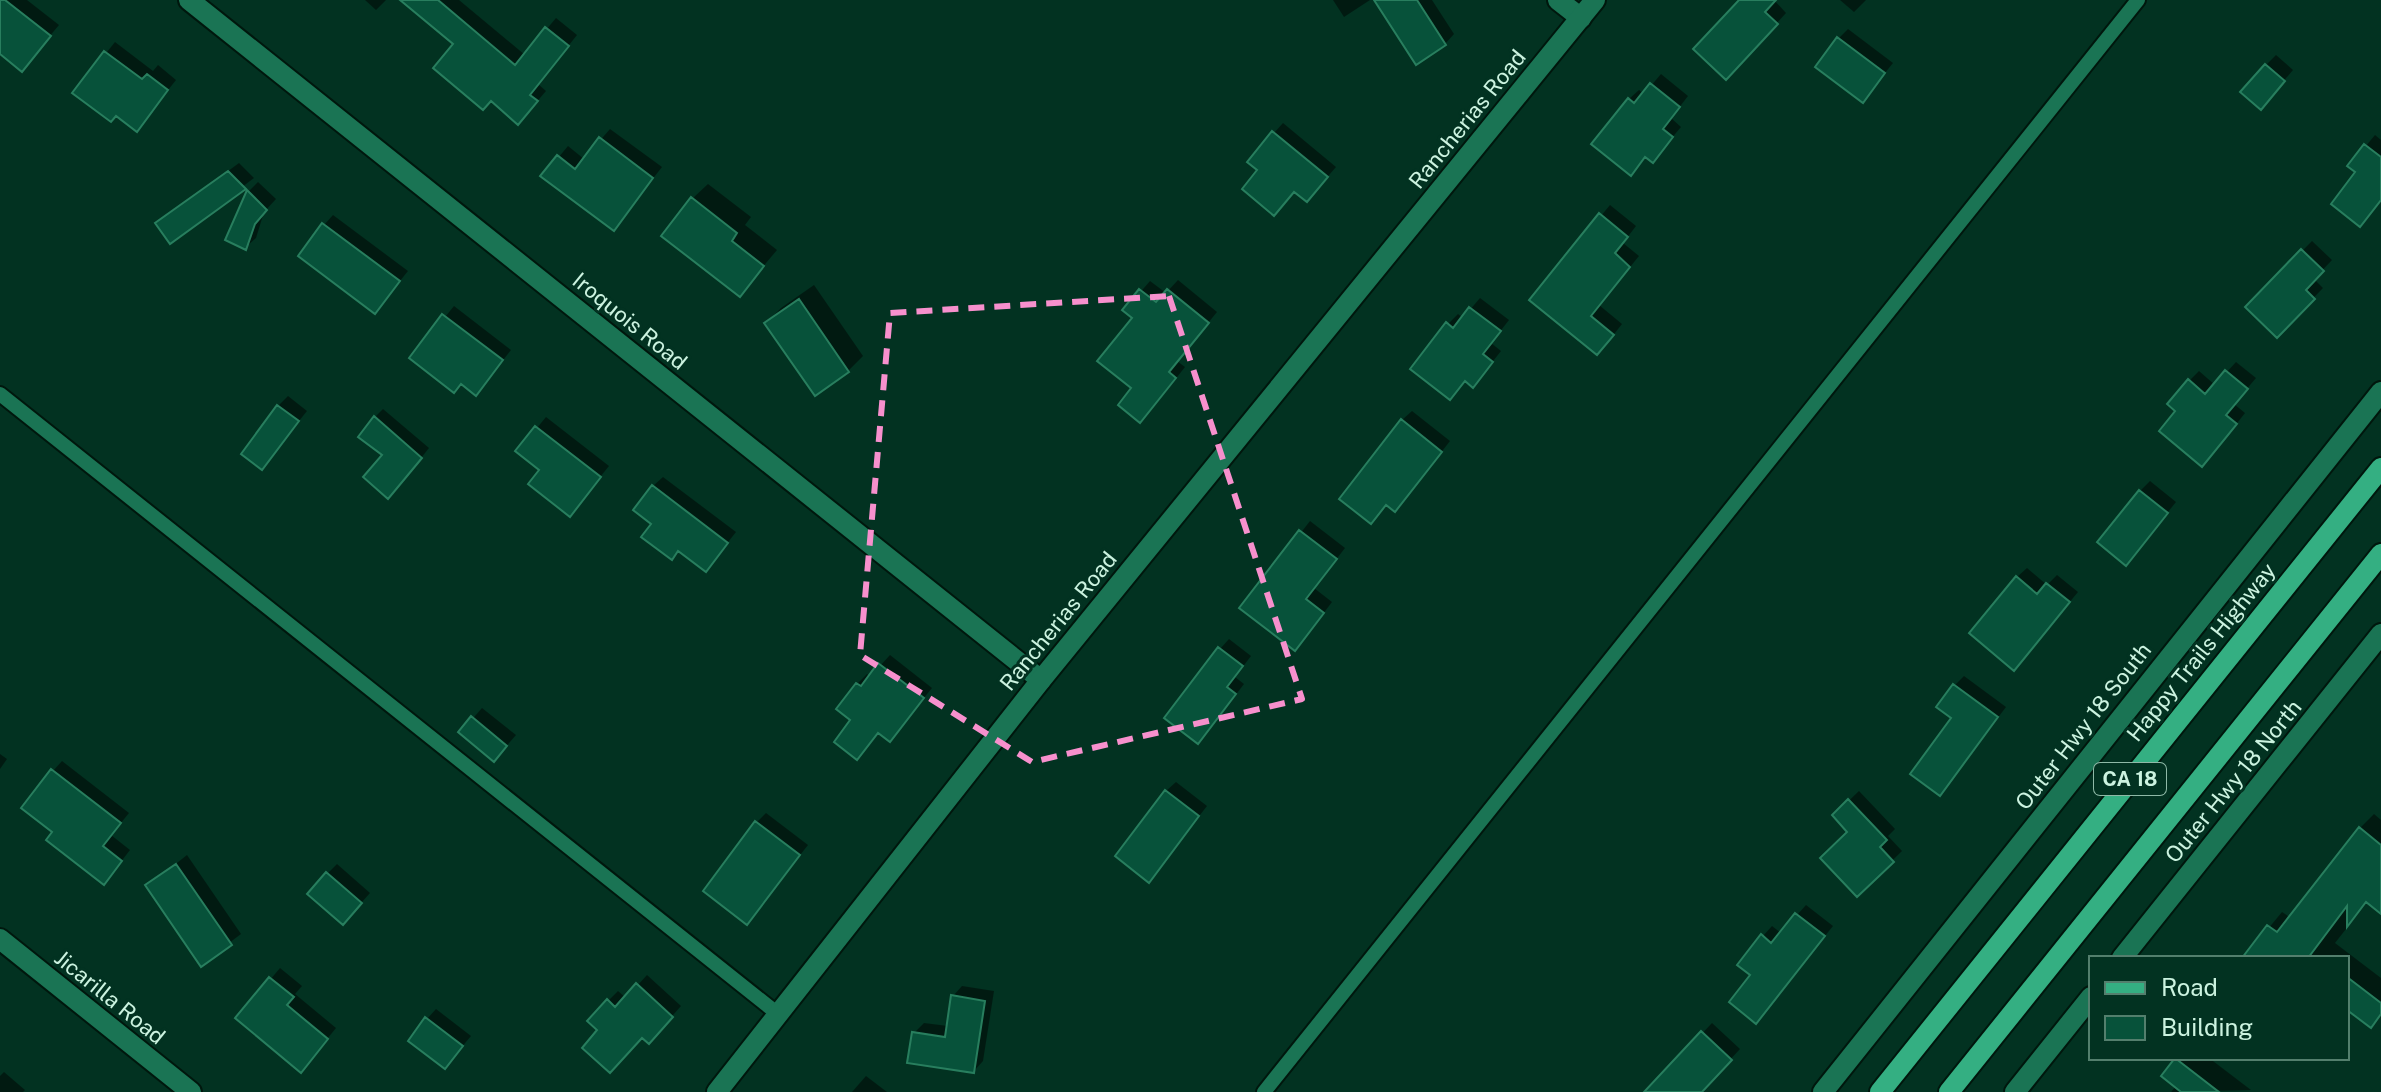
<svg xmlns="http://www.w3.org/2000/svg" width="2381" height="1092" font-family="'Public Sans',sans-serif">
<rect width="100%" height="100%" fill="#023221"/>
<path fill="#0007" d="M0 0H27L59 25 22 69 0 52Z
M365 0H386L376 10Z
M403 0H459L525 55 556 18 577 35 538 84 546 91 528 112 455 44Z
M1333 0H1370L1344 17Z
M1404 0H1432L1454 34 1445 44Z
M1741 0H1774L1786 13 1736 68Z
M1840 0H1866L1854 12Z
M1848 29 1893 63 1863 100 1838 39Z
M115 42 153 71 158 65 176 80 137 129 116 114 75 92Z
M2276 55 2293 70 2270 97 2266 65Z
M1661 74 1688 96 1671 118 1681 127 1653 160 1647 155 1629 99 1639 90 1644 94Z
M1283 123 1336 167 1316 190 1260 170 1274 133Z
M610 129 662 167 614 228 543 176 568 146 584 159Z
M2375 135 2381 140V200L2360 224 2358 172 2350 165Z
M239 163 254 178 170 241 158 223Z
M258 182 276 199 264 212 256 238 246 247 227 239 249 191Z
M708 184 751 217 745 225 777 250 740 294 693 198Z
M1610 205 1636 226 1623 243 1639 256 1599 305 1622 324 1607 343 1532 299Z
M333 215 408 271 375 312 324 225Z
M2312 241 2332 260 2314 279 2323 288 2277 336 2247 307Z
M1178 280 1217 312 1177 361 1185 367 1150 411 1134 388 1135 317 1125 310 1150 281 1166 293Z
M814 285 863 356 848 371 815 394 766 323 781 308Z
M1480 298 1509 320 1491 343 1501 351 1482 375 1466 380 1450 398 1448 324 1458 314 1463 318Z
M454 306 511 350 485 383 412 358Z
M2236 362 2256 378 2234 404 2245 413 2212 455 2178 411 2189 381 2199 371 2215 385Z
M288 396 307 411 262 467 278 406Z
M383 409 429 448 397 488 375 417Z
M1412 411 1450 441 1404 500 1402 420Z
M546 417 609 466 570 514 542 470 518 451Z
M663 477 736 532 706 570 679 550 672 557 654 523 653 486Z
M2150 481 2176 502 2135 553 2140 491Z
M1310 521 1345 548 1314 588 1332 602 1304 639 1242 608Z
M2027 568 2047 585 2057 575 2078 592 2023 658 2017 577Z
M1229 639 1251 656 1235 677 1244 684 1207 732 1220 649Z
M890 655 932 688 890 739 879 731 857 758 853 720 857 684 867 674 870 677Z
M1964 676 2006 707 1940 794 1954 718V686Z
M482 708 516 735 503 750 461 732Z
M0 754 7 759 0 769Z
M62 761 129 813 111 835 130 850 113 872 55 832 53 771Z
M1176 782 1207 806 1149 880 1166 791Z
M1859 791 1895 829 1888 836 1902 851 1857 895 1850 831 1834 815Z
M766 813 808 845 747 922 757 822Z
M2374 814 2381 820V910L2368 901 2335 943 2381 978V1015L2371 1025 2347 1009V958H2244L2282 912 2291 918 2360 828Z
M187 855 241 934 201 964 148 886Z
M337 864 370 893 352 913 327 874Z
M1806 905 1833 926 1756 1021 1753 975 1763 936 1772 926 1781 933Z
M280 968 302 986 295 994 336 1028 310 1060 238 1018Z
M647 975 681 1006 658 1032 642 1036 600 1030 608 1001 618 991 626 998Z
M962 986 994 991 983 1061 974 1071 914 1033 924 1023 948 1026 953 996Z
M436 1009 471 1036 445 1067 427 1019Z
M1712 1023 1740 1049 1700 1092H1647Z
M2177 1058H2209L2251 1090 2171 1092 2176 1086 2163 1076Z
M4 1072 25 1090 23 1092H0V1076Z
M866 1076 887 1092H852Z"/>
<path fill="#07523a" stroke="#287e5e" stroke-width="2" d="M0 0H5L51 36 22 72 0 54Z
M400 0H438L515 65 545 27 569 46 530 95 538 101 518 125 491 101 483 110 433 68 453 44Z
M1374 0H1417L1446 45 1416 65Z
M1739 0H1776L1765 12 1778 24 1726 80 1693 49Z
M1837 37 1885 73 1863 103 1815 67Z
M104 51 142 79 147 74 168 90 137 132 116 116 111 122 72 93Z
M2265 64 2285 81 2261 110 2240 92Z
M1650 83 1680 107 1663 129 1673 137 1653 163 1645 157 1631 176 1591 144 1628 98 1634 103Z
M1272 131 1328 177 1307 202 1294 192 1274 216 1242 189 1257 170 1247 162Z
M599 137 653 178 614 231 540 176 557 155 575 169Z
M2364 144 2381 157V200L2360 227 2331 204 2355 172 2347 166Z
M228 171 246 189 170 244 155 223Z
M247 190 267 210 255 224 246 250 225 240Z
M691 197 737 233 732 241 764 266 740 297 661 236Z
M1599 213 1628 237 1615 253 1630 267 1591 316 1614 335 1597 355 1529 300Z
M322 223 400 281 375 314 298 256Z
M2301 249 2324 271 2306 290 2315 299 2277 338 2245 307Z
M1139 289 1156 302 1167 289 1209 323 1169 372 1176 378 1140 423 1118 405 1131 388 1097 361 1132 318 1122 310Z
M799 299 849 372 815 396 764 323Z
M1469 307 1501 331 1483 354 1493 362 1473 388 1465 381 1450 400 1410 369 1446 322 1453 328Z
M442 314 503 360 476 396 461 384 454 393 409 358Z
M2225 370 2248 389 2226 415 2237 424 2202 467 2159 431 2175 411 2167 404 2188 379 2205 394Z
M277 405 299 421 262 470 241 454Z
M374 416 422 458 388 499 363 477 382 455 358 437Z
M1401 419 1442 452 1395 512 1386 505 1371 524 1339 499Z
M535 426 601 477 570 517 528 484 539 470 515 451Z
M652 485 728 543 706 572 678 551 672 560 641 537 651 524 633 510Z
M2139 490 2168 513 2126 566 2097 542Z
M1299 530 1337 559 1306 599 1324 613 1295 651 1239 608Z
M2016 576 2037 594 2046 583 2070 602 2014 671 1969 633Z
M1218 647 1243 666 1227 687 1236 694 1198 744 1164 718Z
M878 663 924 698 890 742 878 733 857 760 834 742 850 720 836 709 856 683 861 686Z
M1953 684 1998 717 1940 796 1910 774 1951 718 1936 707Z
M471 716 507 746 494 762 458 732Z
M51 769 121 823 103 846 122 861 104 885 46 840 52 832 21 808Z
M1165 790 1199 816 1149 883 1115 856Z
M1848 799 1887 840 1880 847 1894 862 1857 897 1820 858 1847 832 1832 815Z
M755 821 800 855 747 925 703 891Z
M2359 827 2381 845V914L2366 902 2347 927V906L2308 958H2242L2267 925 2277 932Z
M176 864 232 945 201 967 145 885Z
M326 872 362 903 343 925 307 894Z
M1795 913 1825 936 1756 1024 1729 1002 1750 975 1737 965 1761 934 1771 943Z
M269 977 294 997 287 1005 328 1039 301 1073 235 1018Z
M2347 977 2381 1003V1014L2371 1028 2347 1010Z
M636 983 673 1017 649 1044 642 1038 610 1073 582 1048 597 1030 587 1021 607 999 615 1007Z
M951 995 985 1001 974 1073 907 1063 912 1032 945 1037Z
M425 1017 463 1046 445 1069 408 1041Z
M1701 1031 1732 1060 1702 1092H1644Z
M2175 1058 2219 1092H2181L2161 1076Z"/>
<g fill="none" stroke-linecap="round" stroke-linejoin="round">
<defs>
<path id="lane" d="M0 394 778 1014
M1264 1092 2138 0"/>
<path id="street" d="M189 0 1041 680
M1558 0 1581 18
M0 939 191 1092"/>
<path id="secondary" d="M2122 958 2381 634
M717 1092 1041 680 1595 0
M1823 1092 2381 392
M2015 1092 2091 997"/>
<path id="primary" d="M1880 1092 2381 468
M1949 1092 2381 554"/>
</defs>
<use href="#lane" stroke="#00170d" stroke-width="18"/>
<use href="#street" stroke="#00170d" stroke-width="24"/>
<use href="#secondary" stroke="#00170d" stroke-width="24"/>
<use href="#primary" stroke="#00170d" stroke-width="24"/>
<use href="#lane" stroke="#1a7454" stroke-width="14"/>
<use href="#street" stroke="#1a7454" stroke-width="20"/>
<use href="#secondary" stroke="#1a7454" stroke-width="20"/>
<use href="#primary" stroke="#34af82" stroke-width="20"/>
</g>
<path fill="none" stroke="#f790cd" stroke-width="6" stroke-dasharray="16 10" stroke-linejoin="round" d="M1169 296 1302 699 1032 762 860 655 890 313Z"/>
<g text-anchor="middle" stroke-width="6" stroke-linejoin="round" paint-order="stroke">
<rect fill="#023221" stroke="#8fb9a7" stroke-width="2" x="2094" y="763" width="72" height="32" rx="6"/>
<g font-size="20" font-weight="bold" fill="#ccf3e0">
<text x="2130" y="786">CA 18</text>
</g>
<g font-size="22" fill="#ccf3e0" stroke="#023221">
<text transform="translate(1467 119) rotate(-51)" y="8">Rancherias Road</text>
<text transform="translate(630 321) rotate(39)" y="8">Iroquois Road</text>
<text transform="translate(1058 621) rotate(-51)" y="8">Rancherias Road</text>
<text transform="translate(2201 652) rotate(-51)" y="8">Happy Trails Highway</text>
<text transform="translate(2083 726) rotate(-52)" y="8">Outer Hwy 18 South</text>
<text transform="translate(2233 781) rotate(-51)" y="8">Outer Hwy 18 North</text>
<text transform="translate(110 997) rotate(39)" y="8">Jicarilla Road</text>
</g>
</g>
<rect x="2089" y="956" width="260" height="104" fill="#023221" stroke="#537f6d" stroke-width="2"/>
<rect x="2105" y="982" width="40" height="12" fill="#34af82" stroke="#537f6d" stroke-width="2"/>
<text x="2161" y="996" font-size="24" fill="#ccf3e0">Road</text>
<rect x="2105" y="1016" width="40" height="24" fill="#07523a" stroke="#537f6d" stroke-width="2"/>
<text x="2161" y="1036" font-size="24" fill="#ccf3e0">Building</text>
</svg>
